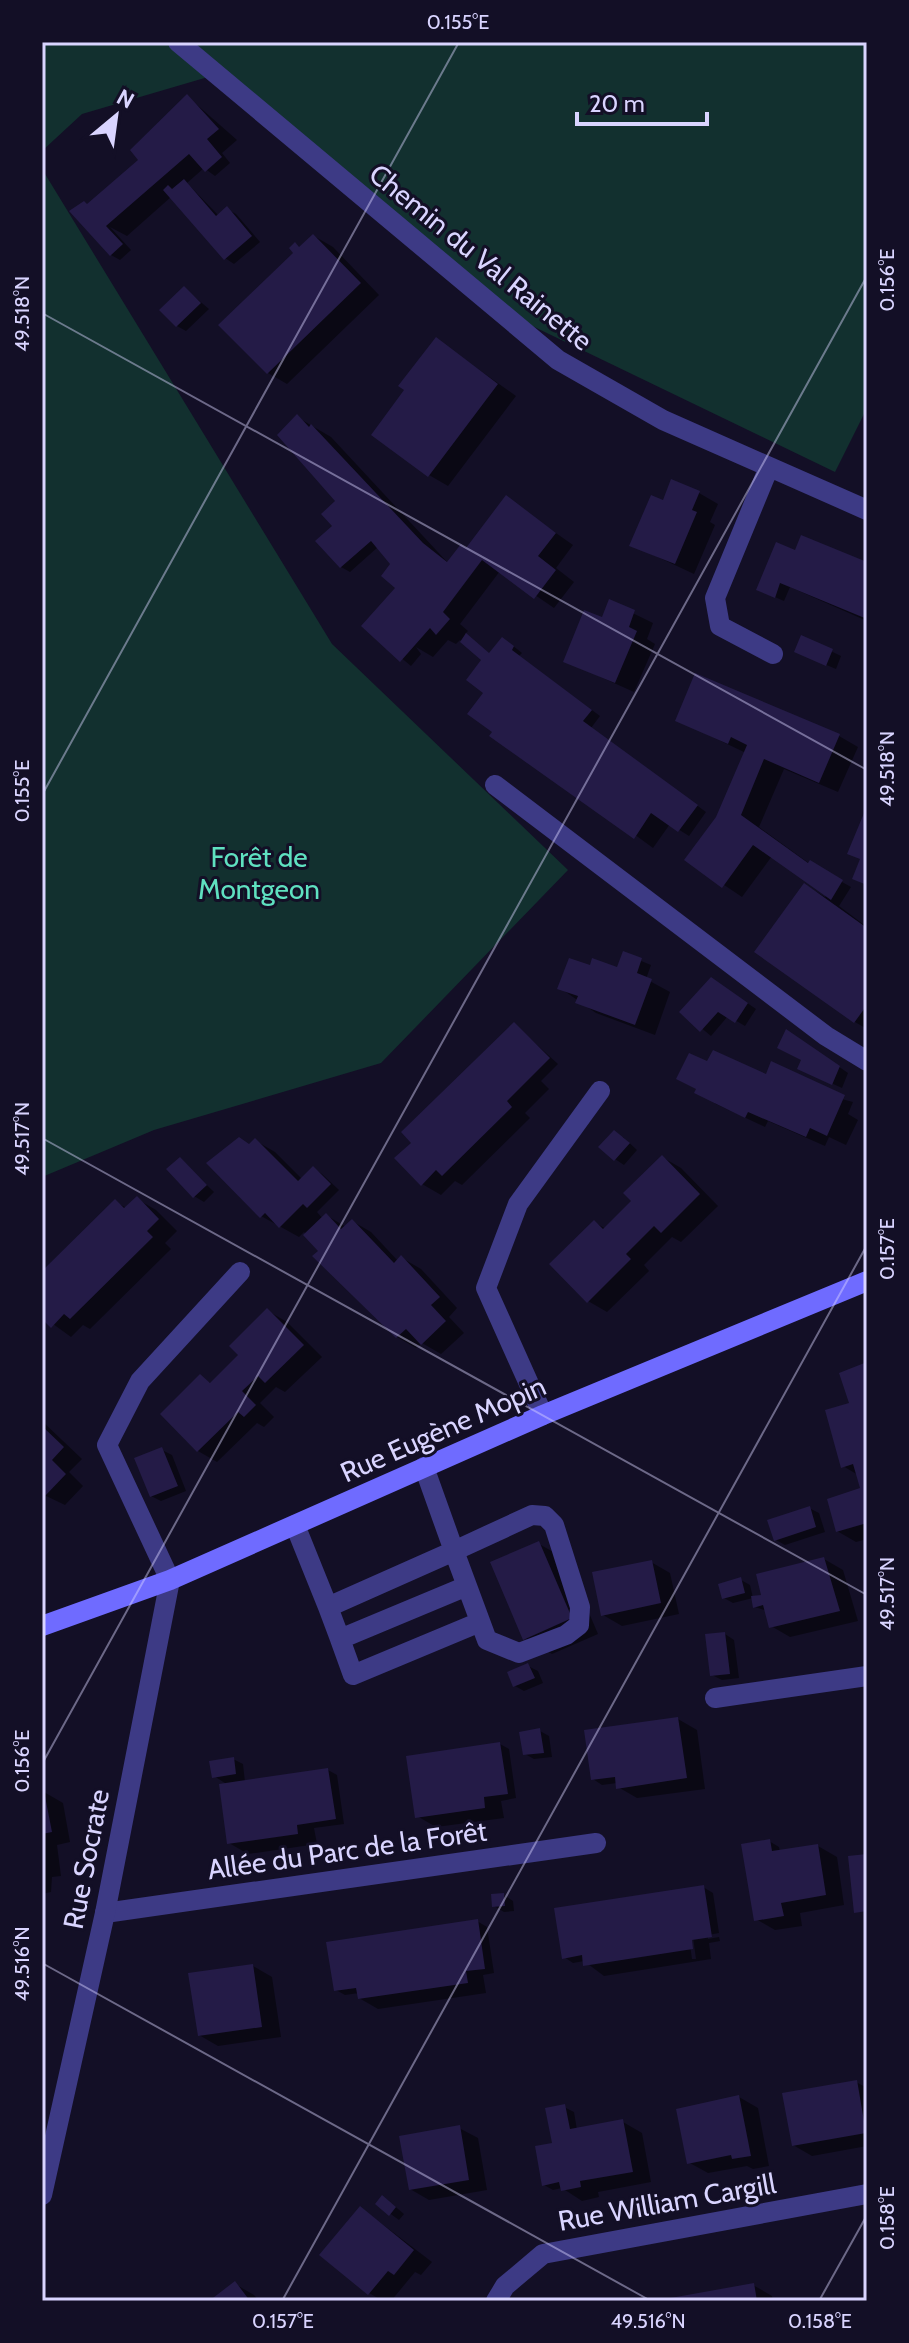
<svg xmlns="http://www.w3.org/2000/svg" width="909" height="2343" font-family="Cabin,sans-serif">
<rect width="100%" height="100%" fill="#130f26"/>
<path fill="#12302f" d="M42 42H867V408L835 472 489 305 225 72 82 114 42 151Z
M42 169 332 644 568 870 381 1063 154 1130 42 1177Z"/>
<path fill="#0007" fill-rule="evenodd" d="M187 96 237 140 222 153 230 163 215 176 204 168 187 183 219 216 227 209 236 214 260 242 234 264 225 258 171 197 127 236 110 227 131 250 120 260 111 255 88 205 141 160Z
M314 236 333 247 379 295 287 384 268 373 301 248Z
M184 288 209 309 186 331 177 326Z
M437 340 516 396 448 486 429 475 407 390Z
M297 417 331 437 449 564 467 550 506 498 573 545 556 568 574 582 554 608 500 571 460 624 468 631 465 634 495 661 512 645 522 653 519 656 600 716 591 728 706 812 689 836 670 824 653 848 495 732 485 693 483 660 460 640 456 644 448 640 433 657 416 647 421 654 411 666 363 626 398 587 393 564 378 547 350 572 341 567 335 526 343 508Z
M699 493 718 504 710 522 715 525 694 574 632 545 664 503Z
M796 553 867 564V621L790 587 784 601 768 594Z
M610 602 653 623 647 639 655 644 634 692 565 661 603 620Z
M802 637 841 656 836 669 805 656Z
M677 720 839 736 858 747 838 792 784 769 759 827 810 864 851 887 839 906 867 927V1029L855 1022 805 885 825 897 827 895 772 856 742 897 687 860 717 818 746 753Z
M624 954 651 965 646 979 670 992 655 1035 596 1013 560 988 591 968 627 970Z
M721 985 756 1009 745 1026 728 1016 711 1036 682 1012Z
M514 1024 558 1064 541 1081 549 1089 525 1113 530 1118 462 1185 455 1181 441 1195 422 1184 414 1143Z
M796 1037 848 1073 842 1088 809 1073Z
M708 1064 853 1102 848 1114 858 1120 846 1145 829 1137 825 1146 768 1121 765 1127 716 1104 698 1089Z
M623 1137 637 1150 624 1165 615 1159Z
M256 1141 275 1152 302 1179 313 1168 322 1174 339 1190 317 1212 323 1219 326 1215 346 1227 352 1221 371 1232 398 1261 402 1258 421 1269 457 1308 449 1317 464 1333 441 1354 422 1343 416 1348 397 1337 315 1256 321 1251 304 1232 299 1237 261 1216 250 1146Z
M662 1157 681 1168 718 1206 681 1242 672 1237 644 1265 649 1271 607 1312 588 1301 594 1222 606 1229 634 1201Z
M180 1159 214 1192 204 1202 194 1196Z
M137 1199 156 1210 177 1231 165 1243 171 1249 90 1329 83 1325 71 1337 42 1316V1274L115 1202 127 1208Z
M268 1311 287 1322 322 1357 285 1392 276 1387 260 1403 274 1417 264 1427 257 1423 217 1462 198 1451 162 1414 200 1377 212 1384 241 1355Z
M867 1364V1539L856 1542 837 1531 863 1490 858 1475 843 1466 851 1404Z
M42 1421 82 1459 69 1472 83 1486 65 1505 42 1494Z
M162 1450 172 1455 186 1491 161 1501 151 1496Z
M809 1508 819 1513 825 1532 785 1545 776 1540Z
M539 1544 566 1559 598 1634 552 1654 525 1638Z
M824 1559 843 1570 858 1621 790 1637 771 1626 767 1611 755 1607 764 1596Z
M651 1562 670 1573 679 1614 622 1626 603 1615Z
M741 1580 750 1585 753 1598 733 1603 724 1598Z
M725 1634 734 1640 739 1678 722 1680 712 1675Z
M528 1666 538 1671 543 1683 524 1691 515 1686Z
M678 1719 697 1730 705 1789 637 1798 618 1787 617 1783 602 1785 593 1779Z
M540 1731 549 1736 552 1757 534 1759 525 1754Z
M500 1744 509 1749 516 1798 501 1801 504 1818 436 1827 417 1816Z
M233 1759 243 1764 245 1782 328 1770 337 1775 344 1824 314 1828 317 1844 248 1854 229 1843 228 1785 214 1776Z
M44 1792 63 1803 70 1842 57 1845 61 1876 52 1877 51 1892 42 1894Z
M769 1841 779 1847 780 1852 818 1846 837 1857 844 1905 800 1913 802 1926 775 1930 756 1919Z
M703 1887 713 1893 719 1933 708 1935V1939L719 1937 720 1941 709 1943 711 1959 604 1976 584 1961 573 1963 564 1957ZM684 1901H688L696 1959H692Z
M504 1895 513 1901 514 1911 504 1912 494 1906Z
M477 1921 487 1927 494 1973 483 1975 486 1993 378 2009 359 1998V1993L345 1995 336 1990Z
M253 1966 272 1977 281 2037 218 2046 199 2035Z
M856 2082 867 2088V2146L812 2156 793 2145Z
M739 2097 758 2108 769 2166 753 2169 747 2166 708 2173 688 2162Z
M564 2107 574 2112 577 2130 623 2122 642 2133 651 2182 598 2192 599 2197 582 2201 562 2188 553 2190 544 2185Z
M459 2128 478 2138 487 2190 429 2200 410 2189Z
M391 2203 404 2214 399 2220 377 2204Z
M361 2208 432 2262 421 2275 415 2272 391 2301H383L369 2293 322 2254Z
M235 2284 254 2295 259 2301H212Z
M753 2285 772 2296 773 2301H668Z"/>
<path fill="#241b47" d="M187 94 219 129 207 139 222 157 205 172 189 154 106 226 123 244 110 256 69 211 84 201 87 204 138 160 130 150Z
M184 179 216 216 227 206 252 236 224 260 163 190 168 185 172 189Z
M313 234 361 283 267 374 218 325 293 253 289 248 295 242 299 247Z
M184 286 201 303 176 327 159 310Z
M436 337 498 384 428 477 371 435 404 390 398 386Z
M297 414 309 427 311 424 423 543 447 562 461 544 466 548 506 495 556 533 538 556 556 570 534 599 482 560 443 612 450 619 436 635 430 628 400 662 361 626 395 588 381 576 390 564 371 541 340 568 315 541 332 526 321 514 335 501 277 435Z
M671 479 700 491 692 510 697 512 675 564 629 546 651 495 663 500Z
M801 535 867 562V619L780 583 775 598 756 590 776 542 795 550Z
M609 599 635 610 629 627 637 631 615 683 563 662 584 610 602 617Z
M466 633 489 653 502 637 514 646 512 650 592 710 583 721 698 805 678 832 651 813 634 839 489 736 492 732 467 714 483 693 466 680 481 660 460 642Z
M801 635 833 649 826 666 794 652Z
M695 673 840 734 819 783 764 759 741 815 808 863 810 860 843 880 831 900 753 845 722 888 684 860 716 817 747 745 731 737 728 744 675 721Z
M867 806V885L852 879 860 859 847 854Z
M804 883 867 928V1005L854 1023 754 952Z
M623 951 642 958 637 973 652 979 635 1025 575 1003 578 996 557 989 569 958 590 965 592 958 617 967Z
M711 977 748 1003 735 1023 718 1012 700 1032 679 1012Z
M514 1022 550 1058 507 1101 512 1107 442 1176 436 1170 421 1186 394 1158 411 1143 401 1132Z
M786 1029 840 1066 832 1085 797 1069 801 1060 777 1048Z
M713 1050 766 1074 771 1061 845 1095 827 1136 810 1128 806 1137 748 1112 745 1118 694 1093 696 1089 676 1079 689 1053 707 1061Z
M614 1130 630 1143 614 1161 598 1147Z
M239 1137 249 1144 255 1138 298 1181 313 1166 331 1184 307 1208 303 1204 279 1228 265 1213 260 1218 206 1163Z
M662 1155 700 1194 661 1233 654 1226 626 1254 631 1259 587 1303 549 1264 594 1220 603 1229 631 1201 623 1193Z
M180 1157 207 1185 193 1198 166 1169Z
M137 1196 159 1219 147 1231 153 1237 70 1319 64 1314 51 1328 42 1319V1271L115 1199 124 1208Z
M326 1213 341 1229 352 1219 394 1263 401 1255 440 1297 431 1305 446 1321 421 1345 406 1329 396 1338 312 1256 318 1251 303 1235Z
M267 1308 304 1345 265 1383 258 1376 242 1391 256 1405 244 1417 238 1412 197 1452 160 1414 200 1374 210 1383 238 1355 229 1346Z
M867 1362V1523L836 1532 827 1499 860 1488 853 1464 841 1468 825 1410 849 1403 839 1373Z
M42 1426 64 1447 52 1460 66 1474 45 1496Z
M162 1447 178 1486 150 1497 134 1458Z
M810 1506 816 1527 774 1541 767 1520Z
M539 1541 572 1618 523 1640 490 1562Z
M824 1557 840 1611 769 1628 763 1605 753 1608 751 1596 761 1595 756 1574Z
M652 1560 661 1603 601 1616 592 1572Z
M741 1577 745 1593 722 1599 718 1584Z
M725 1632 730 1674 710 1676 705 1634Z
M528 1663 535 1678 513 1687 507 1672Z
M678 1717 687 1778 616 1789 615 1777 591 1780 584 1730Z
M540 1728 544 1753 523 1755 519 1732Z
M500 1742 508 1794 484 1797 485 1808 415 1818 406 1756Z
M234 1757 236 1774 212 1778 209 1761Z
M328 1768 336 1819 297 1825 298 1834 227 1844 219 1784Z
M43 1786 52 1832 42 1834V1787Z
M770 1839 772 1851 818 1844 826 1895 781 1903 784 1916 754 1921 741 1844Z
M867 1854V1911L854 1913 848 1856Z
M704 1885 712 1937 692 1940 693 1949 583 1966 582 1955 562 1959 554 1908Z
M504 1893 505 1906 492 1907 491 1894Z
M478 1919 485 1969 466 1971 468 1983 358 1999 356 1988 334 1991 326 1942Z
M253 1964 262 2027 198 2036 188 1973Z
M857 2080 866 2133 792 2146 782 2093Z
M739 2095 751 2156 732 2159 731 2155 687 2164 676 2109Z
M565 2104 570 2129 623 2119 633 2172 580 2181 581 2187 561 2191 559 2182 542 2186 535 2146 552 2143 545 2108Z
M460 2125 469 2180 409 2190 399 2136Z
M382 2195 396 2207 389 2216 375 2204Z
M360 2206 414 2250 394 2275 388 2271 368 2295 319 2255Z
M235 2281 250 2301H209Z
M754 2283 757 2301H666L665 2299Z"/>
<g fill="none" stroke-linecap="round" stroke-linejoin="round">
<path stroke="#3d3a85" stroke-width="20" d="M495 785 826 1036 867 1061
M532 1515 545 1516 554 1525 580 1607 579 1625 566 1635 519 1653 487 1640 454 1551Z
M295 1525 328 1607 454 1551 424 1467
M328 1607 340 1639 467 1586
M340 1639 353 1675 480 1622
M715 1698 867 1676"/>
<path stroke="#3d3a85" stroke-width="20" d="M178 42 558 360 663 420 867 510
M769 467 715 598 720 626 773 654
M543 1415 486 1288 518 1204 600 1091
M170 1580 107 1445 140 1381 240 1272
M105 1913 596 1843
M496 2301 505 2286 543 2254 867 2194"/>
<path stroke="#3d3a85" stroke-width="20" d="M42 2195 105 1913 170 1580"/>
<path stroke="#6f6bff" stroke-width="20" d="M42 1626 170 1580 543 1415 867 1281"/>
</g>
<path fill="none" stroke="#d9d4ff" stroke-width="2" stroke-opacity="0.45" d="M42 313 867 770M42 795 459 42M42 1138 867 1595M42 1764 867 276M42 1963 651 2301M282 2301 867 1245M819 2301 867 2215"/>
<g text-anchor="middle" stroke-width="6" stroke-linejoin="round" paint-order="stroke">
<g font-size="28" fill="#d9d4ff" stroke="#130f26">
<text transform="translate(481 257) rotate(39)" y="10">Chemin du Val Rainette</text>
<text transform="translate(443 1429) rotate(-24)" y="10">Rue Eugène Mopin</text>
<text transform="translate(347 1850) rotate(-8)" y="10">Allée du Parc de la Forêt</text>
<text transform="translate(86 1859) rotate(-79)" y="10">Rue Socrate</text>
<text transform="translate(667 2202) rotate(-10)" y="10">Rue William Cargill</text>
</g>
<g font-size="28" fill="#5fe0c0" stroke="#130f26">
<text x="259" y="867">Forêt de<tspan x="259" dy="32">Montgeon</tspan></text>
</g>
</g>
<rect width="909" height="2343" fill="none" stroke="#130f26" stroke-width="88"/>
<g transform="translate(116 116) rotate(29)" stroke="#130f26" stroke-width="6" paint-order="stroke">
<path d="M0-6L14 30L0 20L-14 30Z" fill="#d9d4ff"/>
<text y="-12" font-size="22" font-weight="bold" text-anchor="middle" fill="#d9d4ff">N</text>
</g>
<path d="M577 112v12h130v-12" fill="none" stroke="#d9d4ff" stroke-width="4"/>
<text x="589" y="112" font-size="24" fill="#d9d4ff" stroke="#130f26" stroke-width="6" paint-order="stroke">20 m</text>
<rect x="44" y="44" width="821" height="2255" fill="none" stroke="#d9d4ff" stroke-width="3"/>
<g font-size="20" text-anchor="middle" fill="#d9d4ff">
<text x="458" y="29">0.155°E</text>
<text transform="translate(887 280) rotate(-90)" y="7">0.156°E</text>
<text transform="translate(22 314) rotate(-90)" y="7">49.518°N</text>
<text transform="translate(887 769) rotate(-90)" y="7">49.518°N</text>
<text transform="translate(22 791) rotate(-90)" y="7">0.155°E</text>
<text transform="translate(22 1139) rotate(-90)" y="7">49.517°N</text>
<text transform="translate(887 1249) rotate(-90)" y="7">0.157°E</text>
<text transform="translate(887 1594) rotate(-90)" y="7">49.517°N</text>
<text transform="translate(22 1761) rotate(-90)" y="7">0.156°E</text>
<text transform="translate(22 1964) rotate(-90)" y="7">49.516°N</text>
<text transform="translate(887 2218) rotate(-90)" y="7">0.158°E</text>
<text x="283" y="2328">0.157°E</text>
<text x="648" y="2328">49.516°N</text>
<text x="820" y="2328">0.158°E</text>
</g>
</svg>
